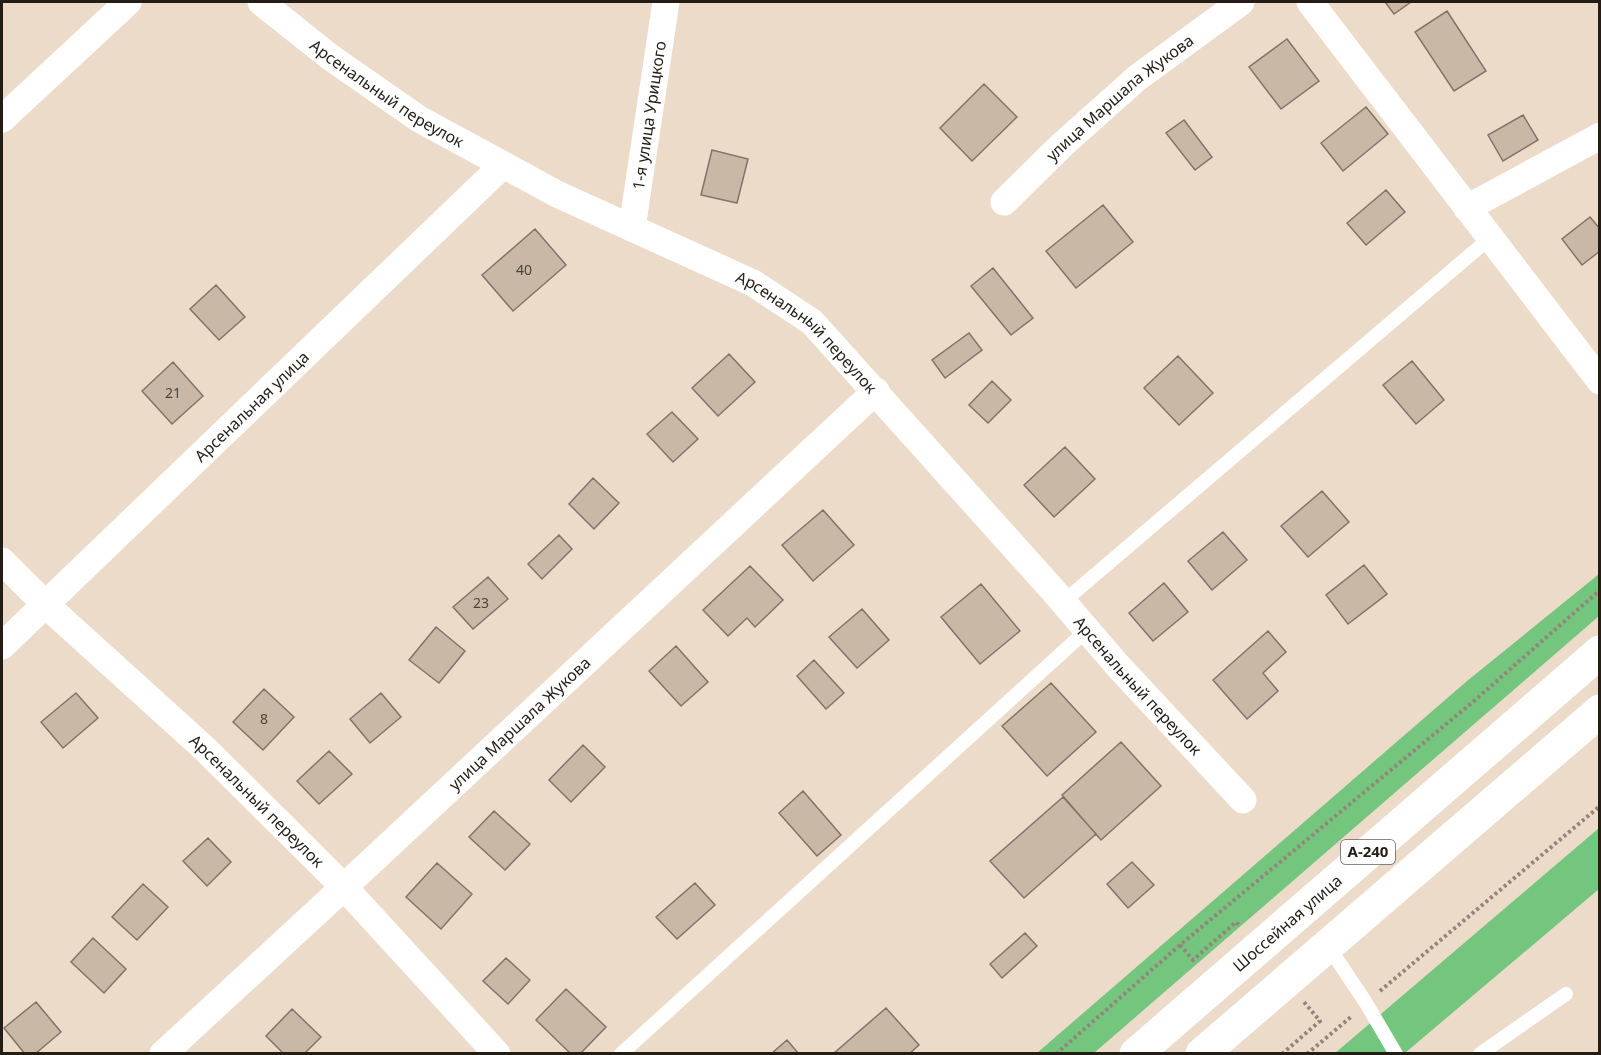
<svg xmlns="http://www.w3.org/2000/svg" width="1601" height="1055" font-family="'Noto Sans',sans-serif">
<rect width="100%" height="100%" fill="#eddbc9"/>
<path fill="#74c67f" d="M1599 574V616L1094 1053H1037L1467 681Z
M1599 828V889L1405 1053 1334 1054Z"/>
<path fill="#c9b8a6" stroke="#847464" stroke-width="1.5" d="M1385 2H1411L1394 14Z
M1447 11 1486 71 1454 91 1415 32Z
M1287 39 1319 81 1281 109 1249 67Z
M984 84 1017 117 972 161 940 128Z
M1366 107 1388 134 1343 171 1321 143Z
M1523 115 1538 140 1503 161 1488 135Z
M1184 120 1212 157 1195 170 1166 133Z
M712 150 748 159 737 203 701 195Z
M1386 190 1405 212 1366 245 1347 223Z
M1103 205 1133 242 1076 288 1046 251Z
M1590 217 1600 229V251L1582 265 1562 239Z
M535 229 566 265 513 311 482 275Z
M993 268 1033 318 1011 335 971 286Z
M216 285 245 317 219 340 190 309Z
M969 333 982 350 945 378 932 360Z
M729 354 755 382 718 416 692 388Z
M1178 356 1213 393 1179 425 1144 388Z
M1412 361 1444 400 1416 424 1383 385Z
M173 362 203 396 172 424 142 391Z
M992 381 1011 400 988 423 969 405Z
M672 412 698 439 673 462 647 434Z
M1065 447 1095 479 1054 517 1024 485Z
M593 478 619 503 594 529 569 504Z
M1322 491 1349 522 1308 557 1281 526Z
M823 510 854 545 813 581 782 545Z
M1223 532 1247 560 1212 590 1188 561Z
M559 535 572 549 542 579 528 564Z
M1364 565 1387 594 1348 624 1326 595Z
M750 566 783 600 755 627 747 618 728 636 703 610Z
M488 577 508 599 473 629 453 607Z
M1164 583 1188 612 1153 641 1129 613Z
M981 584 1020 631 980 664 941 617Z
M862 609 889 640 857 668 829 637Z
M436 627 465 651 439 683 409 660Z
M1268 631 1286 652 1263 673 1278 691 1247 719 1213 680Z
M676 646 708 682 681 706 649 671Z
M814 660 844 693 826 709 797 676Z
M1051 683 1096 732 1047 776 1002 726Z
M264 689 294 717 263 750 233 722Z
M76 693 98 718 63 748 41 722Z
M381 693 401 717 370 743 350 719Z
M1121 742 1161 786 1101 840 1062 795Z
M583 745 605 767 571 802 549 780Z
M329 751 352 774 319 804 297 781Z
M803 791 841 835 817 856 779 813Z
M1063 797 1096 834 1024 898 990 861Z
M494 811 530 844 505 870 469 837Z
M208 838 231 862 207 886 183 861Z
M1132 862 1154 885 1128 908 1107 884Z
M437 863 472 894 441 929 406 897Z
M695 883 715 905 677 939 656 917Z
M143 884 168 907 137 940 112 917Z
M1025 933 1037 946 1002 978 990 964Z
M93 938 126 969 104 993 71 962Z
M506 958 530 980 508 1004 483 981Z
M566 989 606 1027 580 1054H571L536 1020Z
M36 1002 61 1032 35 1054H25L4 1028Z
M886 1008 919 1045 909 1054H833Z
M292 1009 321 1037 304 1054H284L266 1036Z
M787 1040 799 1054H771Z"/>
<g fill="none" stroke-linecap="round" stroke-linejoin="round">
<path stroke="#938679" stroke-width="4" stroke-dasharray="3 3" stroke-linecap="butt" d="M1180 945 1193 960 1236 922 1239 925
M1380 991 1600 806
M1056 1054 1180 945 1474 701 1600 590
M1282 1054 1320 1021 1304 1002
M1307 1054 1352 1016"/>
<path stroke="#fff" stroke-width="14" d="M1063 602 1490 238
M1328 946 1366 1003 1396 1054
M621 1054 1087 630
M1480 1054 1566 994"/>
<g stroke="#fff" stroke-width="27">
<path id="s1" d="M261 2 330 57 419 119 557 194 753 283 812 322 1051 588 1118 666 1243 800"/>
<path d="M1310 2 1600 381"/>
<path d="M2 119 128 2"/>
<path id="s2" d="M1004 202 1063 144 1137 78 1241 2"/>
<path d="M1467 208 1600 136"/>
<path id="s3" d="M632 228 666 2"/>
<path id="s4" d="M2 561 46 605 205 749 344 887 497 1054"/>
<path id="s5" d="M2 646 503 165"/>
<path id="s6" d="M163 1054 344 887 876 391"/>
</g>
<g stroke="#fff" stroke-width="33">
<path id="s7" d="M1136 1054 1600 652"/>
<path d="M1202 1054 1600 711"/>
</g>
</g>
<g text-anchor="middle" stroke-width="4.5" stroke-linejoin="round" paint-order="stroke">
<g font-size="14" fill="#4c443a">
<text x="524" y="275">40</text>
<text x="173" y="398">21</text>
<text x="481" y="608">23</text>
<text x="264" y="724">8</text>
</g>
<rect fill="#fff" stroke="#65615c" stroke-width="1.5" x="1341" y="840" width="54" height="24" rx="4.5"/>
<g font-size="15" font-weight="bold" fill="#231d16">
<text x="1368" y="857">А-240</text>
</g>
<g font-size="16" fill="#231d16" stroke="#fff">
<text dy="6" stroke="none"><textPath href="#s1" startOffset="156">Арсенальный переулок</textPath></text>
<text dy="6" stroke="none"><textPath href="#s2" startOffset="156">улица Маршала Жукова</textPath></text>
<text dy="6" stroke="none"><textPath href="#s3" startOffset="114">1-я улица Урицкого</textPath></text>
<text dy="6" stroke="none"><textPath href="#s1" startOffset="642">Арсенальный переулок</textPath></text>
<text dy="6" stroke="none"><textPath href="#s5" startOffset="346">Арсенальная улица</textPath></text>
<text dy="6" stroke="none"><textPath href="#s1" startOffset="1128">Арсенальный переулок</textPath></text>
<text dy="6" stroke="none"><textPath href="#s6" startOffset="486">улица Маршала Жукова</textPath></text>
<text dy="6" stroke="none"><textPath href="#s4" startOffset="350">Арсенальный переулок</textPath></text>
<text dy="6" stroke="none"><textPath href="#s7" startOffset="200">Шоссейная улица</textPath></text>
</g>
</g>
<rect width="1601" height="1055" fill="none" stroke="#231d16" stroke-width="6"/>
</svg>
